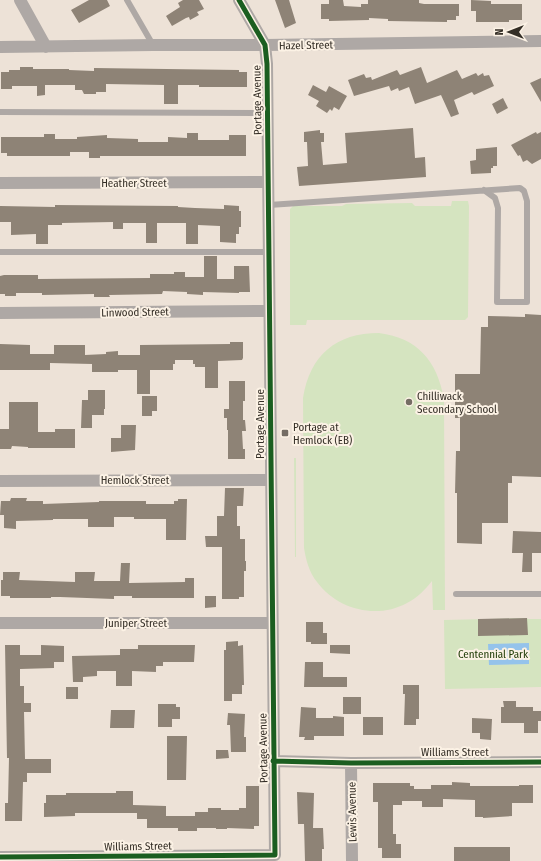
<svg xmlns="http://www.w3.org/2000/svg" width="541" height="861" font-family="'Fira Sans Condensed',sans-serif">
<rect width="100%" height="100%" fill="#ede2d7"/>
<path fill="#d5e4c0" d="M452 201H468L469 206 468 317 465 320H307L306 325H290V209L293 206H342L346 204 412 203 415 206H451Z
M379 333C418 338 437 361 444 399L445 610H433L432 581C425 590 417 598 407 603 376 620 337 609 317 582 309 572 306 560 304 548L303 398C310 355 336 333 379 333Z
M294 458H296V557H295Z
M527 618 528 619H541V687L445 689 444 620Z"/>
<path fill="#95c3eb" d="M529 643V664L489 665 488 644Z"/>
<path fill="#8e8376" d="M89 0H107L110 6 79 23 71 10Z
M183 0H199L204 9 197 12 199 15 190 20 189 17 186 18 172 26 166 16 180 7 178 3Z
M275 0H289L296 23 285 28Z
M329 0H343L344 6 361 7V4H368V0H419V3L424 4H459V16H456V20H447V22L388 21V19L369 18V20L329 21V19H321V4H329Z
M471 0 491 1V4H522V20H509V22H476V11H471Z
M20 67H33V69H69V70L94 71V68L239 70V72H247V87H199V85H178V104H164V85L106 84V92H96V94H84L82 90H75V85H45V95L37 96V86H12V89H1V72H9V70H20Z
M421 67 427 83 457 70 462 79 476 73 478 76 483 73 484 76 489 75 494 86 474 95 472 92 454 100 459 114 451 117 441 95 415 104 409 87 399 91 398 88 391 91 389 86 354 96 348 80 364 74 366 78 371 77 372 80 397 70 400 75Z
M541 78V102L530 83Z
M313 85 326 92 329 86 347 96 339 110 334 107 332 111 330 109 327 113 316 106 319 101 308 95Z
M503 98 508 108 497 114 492 104Z
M413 128 415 158 425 157 426 177 299 186 297 167 308 166 307 142H304V132L320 130V133H324V142H321L323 165 347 163 345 133Z
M536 132 537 134 541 132V159L532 164 527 160 523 162 520 155 518 156 511 145Z
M187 133H198V140H229V135H246V156H100V158H89V152H70V156H7V153H1V137H44V134H55V139H77V137L107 135V138L138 139V142H168V137L187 138Z
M497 147V166H493V168H491V173L471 174 470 161 476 160V149Z
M55 205 178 206V207L195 208 224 209V205L239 206V211H241V227H239V234H236V243L220 242V226L198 225V244H186V223H157V243H146V223H123V229H113V222L62 223V225H48V244H36V234L11 235V222H0V206L55 207Z
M204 256H217V279H234V266H249L250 292H239V293L203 292V295L187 294V292L163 291 162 294 109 295 110 297H94V294L42 295V293H16V296H5V294H0V276L4 275H38V279L150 278V274H174V272H185V277H204Z
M525 314 541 315V477L512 476V483H508V523H482V544L457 543V493H455L456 451H460V418H455V374H480L481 327H488V316L525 317Z
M230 342H243V358L242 360 218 361V388H205V367H195V364H193V360H175V364H173V370H150V394H137V370H118V372H92V364L50 363V370H0V344L30 345V354H54V345H85V355L106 354V352L118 351V355H140V345L230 344Z
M229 381H245V401H243V420H245L246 431H242L243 449H245V459H228V430H227V418H224V409H229Z
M88 390H105V409H104V415H92V428H81L82 400H88Z
M142 396H157V411H152V416H142Z
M9 402H38V432H55V429H75V448H28V447L12 446 11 449H0V429H9Z
M121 425H136L135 450 111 452V438H121Z
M225 488H244L243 506H237V526H240V539H245V561H246V571H244V597H239V599H222V547H206L205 536H217V516H224Z
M11 498H27L26 501H43V504L99 502V501H146V504H174V501H178V499H187L186 540H166V519H134V517H114V527H88V519H53V520L16 521V529L4 528V515H0L1 501H10Z
M513 531 541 532V553H532V572H522L523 553H512Z
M121 563H130L129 583 185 582V578H194V598H132V596H114V599L60 597H51V598H10V596H1V580H3V572H20L19 580 75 582V572H95L94 581H120Z
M205 596H216V607L205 608Z
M527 618 528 635 478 636V619Z
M306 622H323V633H327V644H311V642H306Z
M238 641V646L243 645 244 685H242V694H232V701H224V650H226V642Z
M5 645H20V655H41V645L64 646V662H54V668L20 669V686H24V703H31V712H24L25 759H51V773H27V782H23L22 821H5V803H8L9 758H7Z
M138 645H195L194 662H163V666H156V672L132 671V686H116V671H97V676L83 677V682H73L72 656 120 655V649H138Z
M330 645H350V654L330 653Z
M305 662H323V677H347V687H304Z
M403 685H419V719H416V725H404L405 694H403Z
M66 687H78V699H66Z
M343 697H361V714H343Z
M503 701H516V707H533V711H541V721H538V733H524V723H501V707H504Z
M158 704H176V707H180V719H172V727H158Z
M301 707 316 708V718H333V716L344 717V736H314V740H304L305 737H299Z
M111 710H135L134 728H110Z
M228 713 245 714 244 737H246V752H231L230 725H227Z
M363 717H383V735H363Z
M472 718 492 719 491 740 480 739V733H472Z
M167 736H187L186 780H167Z
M216 750H228L229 758 216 759Z
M452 782 470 783V786H519V785H533V803H512V816L483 818V817H475V800L443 799V807H422V801H402V805H393V834H396V844H401V858H382V848H378V802H373V783H410V786H414V789H431V785H452Z
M246 786H259V826H254V829L227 828V829H216V828H197V831H178V828H147V819H137V813H75V816L44 817V803H46V795H66V793H116V791H133V805L166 806V816H195V812H208V808H221V810H239V808H246Z
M297 792 314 793 313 828H323L324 849H322V861H305L304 824H298Z
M454 847H510V861H454Z"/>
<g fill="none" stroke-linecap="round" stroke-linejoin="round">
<path stroke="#aea8a5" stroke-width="6" d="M127 0 153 45
M0 112 268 113
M269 205 520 188 524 191 527 201V302H497L498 208 495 198 484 190
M0 252H269
M456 594H541"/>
<path stroke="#aea8a5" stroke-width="12" d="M20 0 46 47
M0 47 153 45H265L541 41
M0 183 268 182
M0 313 269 311
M0 481 271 480
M0 623H272
M273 761 351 763 541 762
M351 763 352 861
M0 857 275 855 267 64 265 45 239 0"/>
<defs>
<path id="cycleway" d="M273 761 351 763 541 762
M0 857 275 855 267 64 265 45 239 0"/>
</defs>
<use href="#cycleway" stroke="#fcf2e5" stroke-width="8"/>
<use href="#cycleway" stroke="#1b5e20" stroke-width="5"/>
</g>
<g fill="#756d64" stroke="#fcf2e5" stroke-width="1.5">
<circle cx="409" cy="402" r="4"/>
<rect x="281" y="429" width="8" height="8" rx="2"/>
</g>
<g text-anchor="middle" stroke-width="4" stroke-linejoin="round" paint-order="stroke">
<g font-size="11" fill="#342e26" stroke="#fcf2e5">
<text transform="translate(306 45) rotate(-1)" y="4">Hazel Street</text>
<text transform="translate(257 100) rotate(-91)" y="4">Portage Avenue</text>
<text x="134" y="187">Heather Street</text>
<text transform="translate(135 312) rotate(-1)" y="4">Linwood Street</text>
<text transform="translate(260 424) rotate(-90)" y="4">Portage Avenue</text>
<text x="135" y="484">Hemlock Street</text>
<text x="136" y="627">Juniper Street</text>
<text transform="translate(263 748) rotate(-91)" y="4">Portage Avenue</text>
<text x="455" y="756">Williams Street</text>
<text transform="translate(352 812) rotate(-91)" y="4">Lewis Avenue</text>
<text transform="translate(138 846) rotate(-1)" y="4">Williams Street</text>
</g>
<g font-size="11" fill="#342e26" stroke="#fcf2e5" text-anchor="start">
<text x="417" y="400">Chilliwack<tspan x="417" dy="13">Secondary School</tspan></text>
<text x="293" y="431">Portage at<tspan x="293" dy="13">Hemlock (EB)</tspan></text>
</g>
<g font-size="11" fill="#193700" stroke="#fcf2e5">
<text x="493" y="658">Centennial Park</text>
</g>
</g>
<g transform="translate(509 32) rotate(270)" stroke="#fcf2e5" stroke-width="3" paint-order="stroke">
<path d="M0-3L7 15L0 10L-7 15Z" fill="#342e26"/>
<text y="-6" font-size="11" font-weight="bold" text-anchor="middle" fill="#342e26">N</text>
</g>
</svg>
